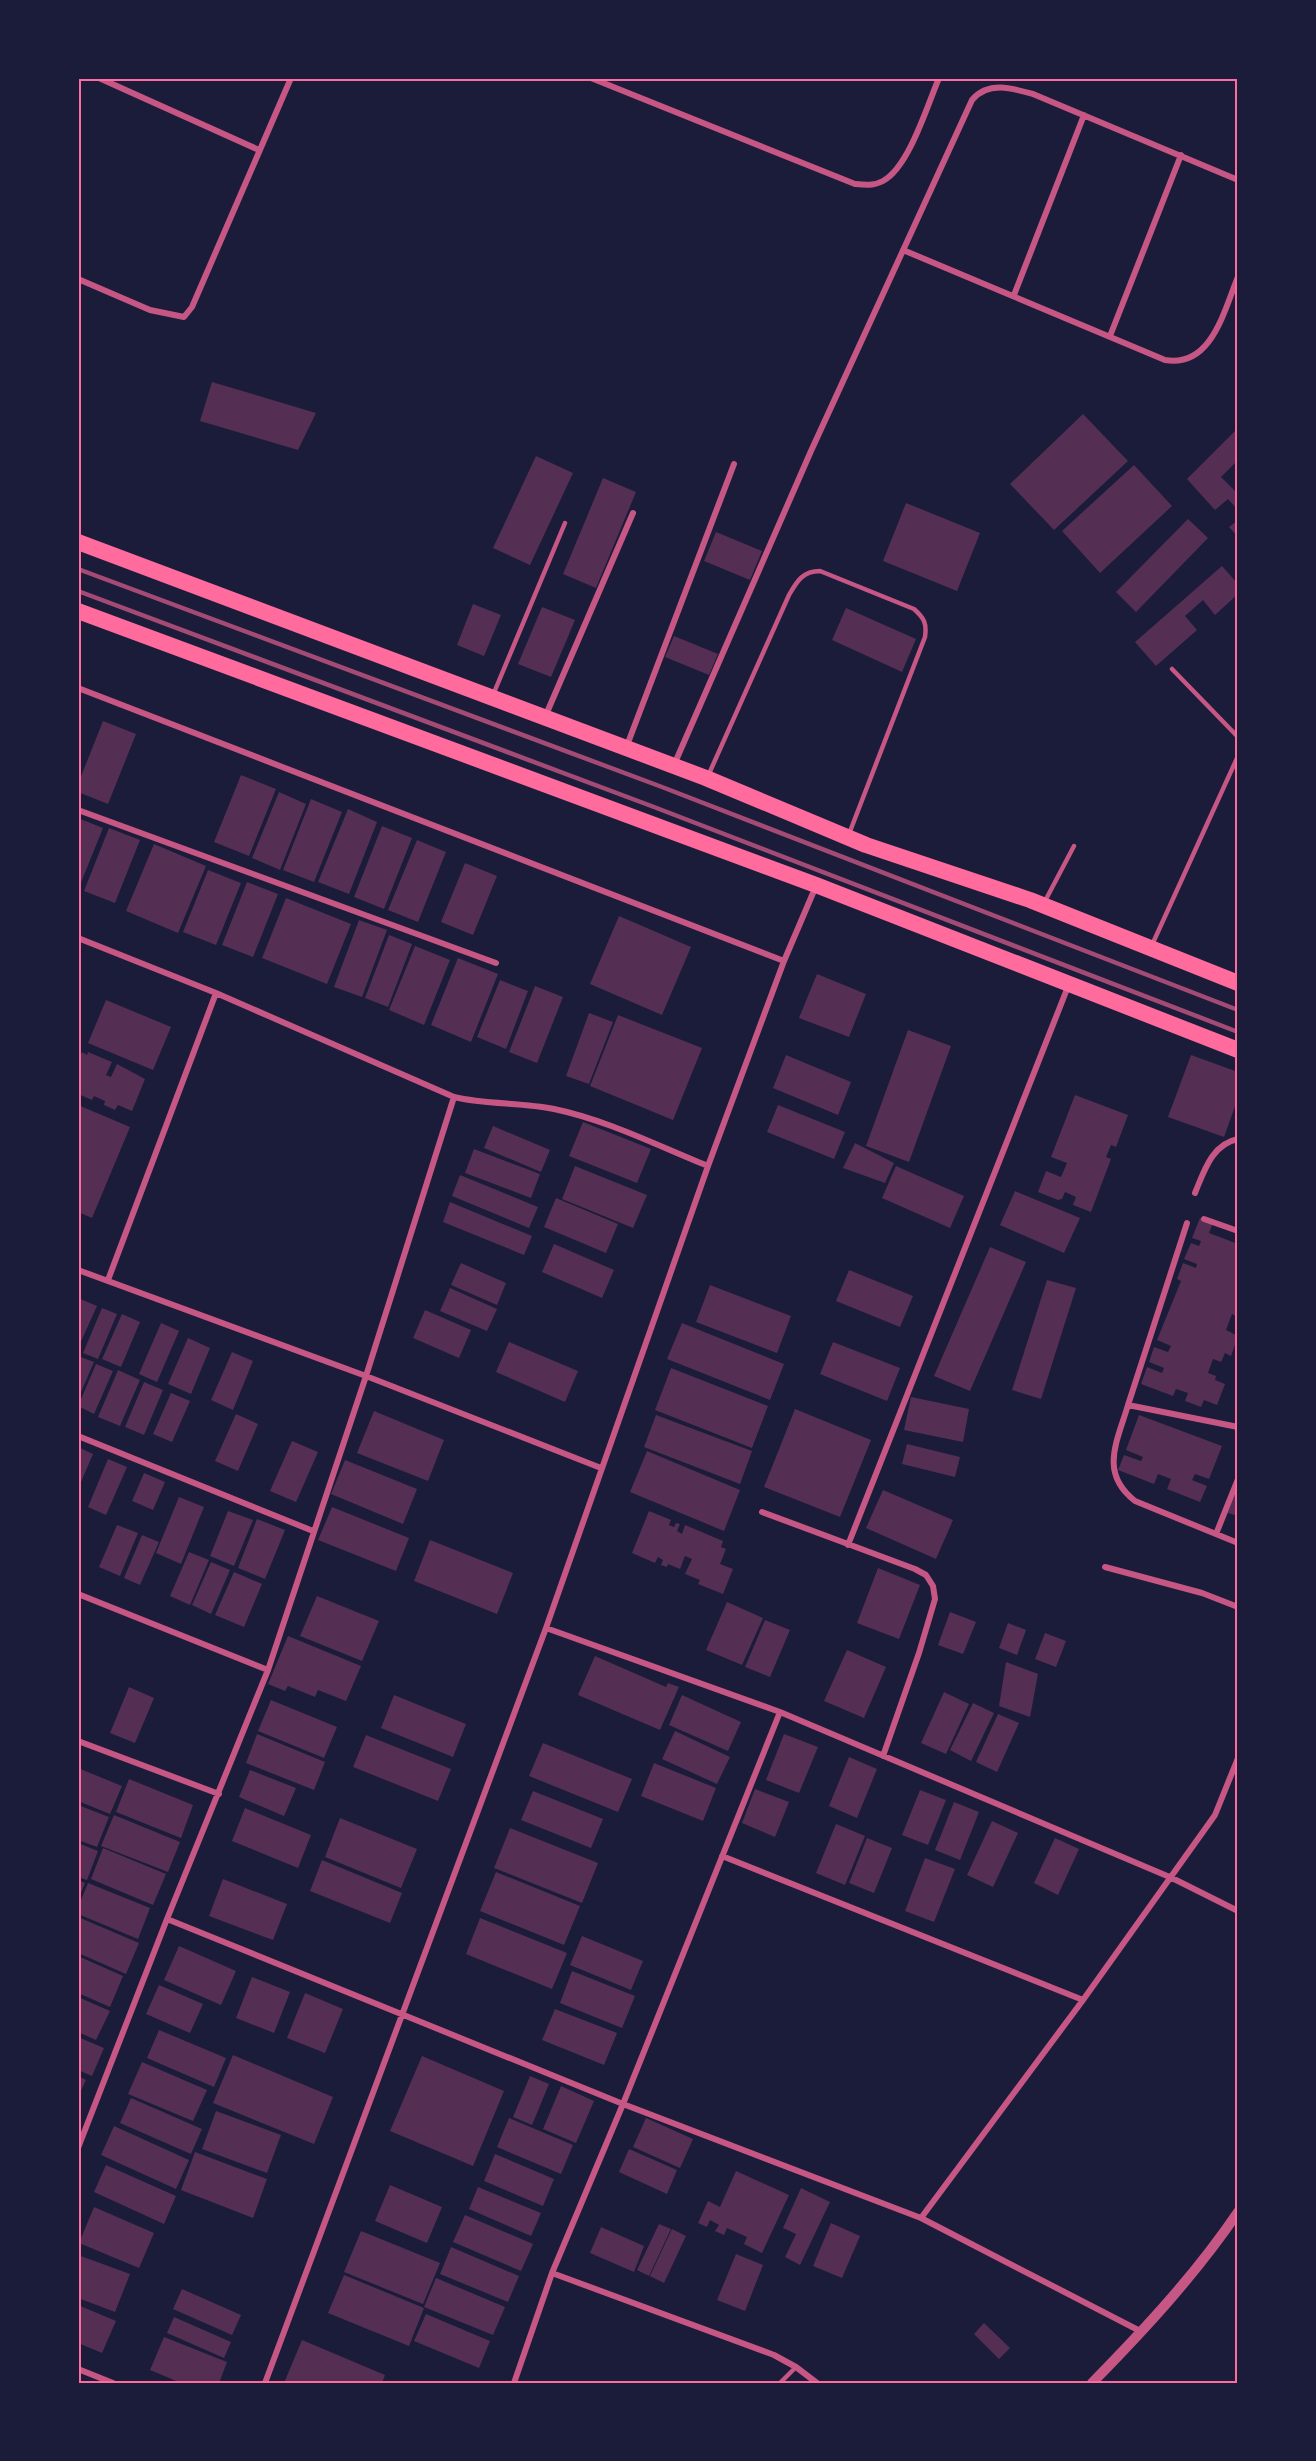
<svg xmlns="http://www.w3.org/2000/svg" width="1316" height="2461" font-family="'Noto Serif',serif">
<rect width="100%" height="100%" fill="#1b1b3a"/>
<path fill="#542f53" d="M212 382 316 413 298 450 200 421Z
M1083 414 1128 461 1054 530 1010 484Z
M1238 428V460L1221 477 1238 494V510L1228 499 1215 510 1187 479Z
M536 456 573 473 530 565 493 548Z
M1134 465 1172 506 1100 573 1062 531Z
M603 478 636 492 596 588 563 574Z
M906 503 980 533 957 591 883 561Z
M1188 519 1208 538 1136 612 1116 592Z
M1238 520V537L1229 527Z
M716 532 762 551 750 580 704 561Z
M1222 566 1238 584V594L1215 615 1203 600 1185 616 1197 630 1156 666 1135 642Z
M473 604 501 615 484 656 457 645Z
M542 607 575 620 551 677 518 664Z
M846 608 916 639 902 672 832 640Z
M674 636 718 654 709 675 665 657Z
M103 721 136 734 108 804 78 792V784Z
M241 775 276 789 249 856 214 842Z
M279 792 306 804 280 870 252 858Z
M311 799 342 812 314 882 283 870Z
M348 809 377 822 349 894 318 882Z
M78 818 103 828 78 890Z
M382 826 412 838 384 909 354 897Z
M109 828 140 840 115 903 84 891Z
M417 840 446 852 418 922 388 910Z
M154 844 206 866 178 933 126 911Z
M465 863 497 876 473 935 441 922Z
M208 870 241 883 216 945 183 932Z
M247 882 278 894 253 957 222 945Z
M286 898 351 924 327 984 262 958Z
M619 916 691 947 662 1015 590 984Z
M359 920 387 930 362 997 334 987Z
M389 935 412 944 388 1007 365 998Z
M415 946 450 960 424 1025 389 1010Z
M458 958 498 974 471 1042 431 1025Z
M817 974 866 994 849 1037 799 1018Z
M500 980 528 991 506 1049 477 1037Z
M535 986 563 997 537 1063 509 1052Z
M106 1000 171 1027 153 1070 88 1043Z
M589 1013 613 1022 589 1084 566 1076Z
M618 1015 702 1048 673 1120 590 1086Z
M908 1030 951 1046 909 1162 866 1146Z
M82 1052 87 1055 88 1052 112 1062 106 1075 111 1077 117 1064 145 1079 132 1111 118 1105 115 1110 104 1105 105 1101 94 1096 92 1100 78 1094V1062Z
M786 1055 851 1082 838 1115 773 1088Z
M1191 1055 1238 1072V1098L1224 1137 1168 1117Z
M1075 1095 1128 1115 1116 1147 1111 1145 1106 1157 1111 1159 1091 1212 1073 1205 1076 1197 1065 1192 1062 1199 1058 1200 1038 1192 1046 1171 1061 1177 1067 1163 1051 1157Z
M78 1105 130 1127 92 1218 78 1212Z
M778 1105 845 1132 834 1159 767 1132Z
M583 1122 651 1149 637 1183 569 1156Z
M493 1126 550 1150 541 1172 484 1148Z
M855 1143 894 1163 885 1183 843 1168Z
M474 1149 540 1174 531 1198 465 1173Z
M575 1166 647 1195 633 1228 562 1199Z
M896 1166 964 1196 950 1228 882 1198Z
M460 1175 538 1207 529 1228 452 1196Z
M1015 1191 1080 1218 1064 1253 1000 1225Z
M556 1198 618 1224 606 1253 544 1227Z
M450 1202 532 1236 524 1255 443 1222Z
M1200 1218 1213 1223 1209 1233 1238 1244V1317L1232 1314 1226 1330 1238 1336 1231 1356 1225 1353 1221 1362 1213 1359 1208 1373 1216 1376 1215 1380 1225 1384 1217 1405 1204 1400 1201 1407 1185 1401 1188 1393 1176 1389 1173 1396 1141 1384 1147 1367 1162 1373 1164 1368 1149 1362 1154 1347 1168 1352 1171 1346 1157 1340 1181 1281 1177 1279 1183 1263 1196 1268 1197 1264 1184 1259 1191 1243 1199 1246 1201 1241 1192 1238Z
M554 1244 614 1270 602 1298 542 1272Z
M990 1247 1026 1262 970 1391 934 1376Z
M461 1263 506 1283 497 1305 451 1285Z
M849 1270 913 1296 900 1327 836 1301Z
M1047 1280 1076 1288 1041 1399 1012 1390Z
M710 1285 791 1316 777 1353 696 1322Z
M450 1288 497 1309 487 1331 440 1311Z
M78 1298 97 1306 78 1348Z
M102 1308 117 1314 98 1359 83 1353Z
M425 1310 471 1330 459 1358 413 1338Z
M122 1314 140 1322 121 1367 102 1359Z
M161 1323 179 1331 157 1382 139 1374Z
M682 1323 784 1364 770 1400 667 1359Z
M188 1338 210 1348 191 1394 168 1384Z
M509 1342 578 1371 565 1402 496 1372Z
M833 1342 900 1368 887 1401 820 1374Z
M232 1352 253 1361 233 1410 211 1400Z
M78 1356 94 1362 78 1399Z
M96 1364 113 1371 94 1414 78 1406Z
M671 1368 768 1406 752 1448 655 1410Z
M118 1370 140 1380 120 1426 98 1417Z
M144 1382 163 1390 144 1435 125 1427Z
M171 1393 190 1401 172 1442 153 1434Z
M911 1397 969 1409 963 1442 904 1430Z
M795 1409 871 1440 840 1517 764 1487Z
M374 1411 444 1440 428 1481 357 1453Z
M236 1414 258 1424 238 1471 215 1461Z
M656 1415 752 1451 740 1484 644 1447Z
M1139 1415 1222 1446 1209 1479 1195 1474 1192 1480 1207 1486 1200 1502 1167 1489 1171 1479 1158 1474 1154 1484 1118 1470 1124 1455 1141 1461 1143 1457 1126 1450Z
M292 1441 318 1452 296 1502 270 1491Z
M907 1444 960 1457 955 1477 902 1464Z
M78 1447 93 1454 78 1489Z
M647 1451 740 1490 724 1531 630 1492Z
M108 1459 127 1467 106 1515 88 1507Z
M345 1460 417 1489 403 1524 331 1494Z
M144 1473 165 1482 153 1510 132 1501Z
M1238 1486V1516L1228 1513Z
M883 1490 953 1520 936 1559 866 1528Z
M179 1497 204 1507 181 1564 156 1553Z
M332 1507 409 1538 396 1571 318 1540Z
M228 1511 253 1520 234 1566 210 1556Z
M649 1511 671 1520 669 1525 674 1527 676 1523 680 1524 677 1531 682 1534 685 1525 723 1541 721 1547 726 1549 720 1564 733 1569 723 1594 698 1584 700 1580 685 1574 692 1559 685 1556 680 1569 668 1564 667 1567 661 1565 663 1560 658 1557 655 1563 632 1553Z
M257 1519 285 1530 265 1579 238 1568Z
M117 1525 138 1533 120 1576 99 1567Z
M142 1535 159 1542 140 1585 124 1578Z
M430 1540 513 1573 497 1614 414 1581Z
M189 1552 209 1560 190 1605 170 1596Z
M211 1562 230 1570 211 1614 192 1605Z
M878 1568 920 1585 899 1639 857 1623Z
M234 1572 262 1584 244 1627 215 1615Z
M317 1596 379 1621 362 1661 300 1636Z
M727 1602 763 1618 742 1665 706 1650Z
M950 1612 976 1622 963 1654 938 1645Z
M765 1620 790 1630 770 1677 745 1667Z
M1008 1623 1026 1630 1017 1655 999 1648Z
M1045 1633 1066 1641 1056 1667 1035 1659Z
M288 1636 361 1666 346 1701 318 1690 315 1697 288 1686 285 1691 268 1684Z
M847 1650 886 1667 864 1718 824 1701Z
M595 1656 666 1687 668 1683 679 1687 660 1730 578 1695Z
M1006 1662 1038 1674 1030 1717 999 1706Z
M129 1687 154 1698 135 1743 110 1733Z
M944 1692 969 1704 946 1754 921 1743Z
M394 1695 466 1724 453 1757 381 1728Z
M682 1695 741 1722 728 1751 669 1725Z
M271 1700 337 1727 324 1758 258 1731Z
M973 1703 994 1713 971 1761 950 1750Z
M998 1714 1019 1723 997 1772 976 1762Z
M675 1731 730 1757 717 1784 662 1759Z
M257 1734 325 1762 314 1790 246 1763Z
M784 1734 818 1747 799 1793 766 1780Z
M366 1735 451 1769 438 1801 353 1767Z
M543 1743 632 1779 618 1812 529 1776Z
M849 1757 877 1769 857 1818 829 1806Z
M654 1763 716 1788 703 1821 641 1796Z
M78 1768 122 1786 110 1814 78 1801Z
M250 1770 296 1788 284 1816 239 1797Z
M129 1779 193 1805 181 1838 116 1812Z
M755 1789 789 1802 775 1837 742 1823Z
M920 1790 946 1800 928 1845 902 1835Z
M533 1791 603 1819 591 1848 521 1820Z
M954 1802 979 1812 960 1860 935 1850Z
M78 1805 109 1817 97 1847 78 1840Z
M245 1808 311 1835 298 1868 232 1841Z
M114 1815 180 1842 168 1872 101 1846Z
M340 1818 417 1849 401 1888 325 1857Z
M992 1821 1018 1833 993 1887 967 1875Z
M836 1824 865 1836 845 1885 816 1873Z
M510 1828 598 1863 582 1903 494 1868Z
M867 1838 892 1848 874 1893 849 1883Z
M1055 1838 1079 1849 1058 1895 1034 1883Z
M78 1843 98 1851 87 1880 78 1877Z
M103 1848 166 1874 153 1905 91 1879Z
M925 1858 955 1869 934 1922 905 1911Z
M322 1860 402 1893 390 1923 310 1891Z
M496 1872 580 1906 564 1945 480 1911Z
M223 1879 287 1904 273 1940 209 1916Z
M78 1880 85 1883 78 1900Z
M88 1883 150 1908 138 1939 78 1914V1907Z
M78 1917 139 1943 126 1974 78 1953Z
M480 1918 567 1953 552 1989 466 1954Z
M582 1936 643 1961 631 1990 570 1965Z
M179 1946 236 1971 221 2005 164 1980Z
M78 1956 123 1976 110 2007 78 1993Z
M572 1971 635 1996 622 2028 560 2003Z
M252 1977 290 1992 274 2033 236 2018Z
M159 1985 203 2004 190 2033 146 2014Z
M305 1993 343 2009 325 2053 287 2038Z
M78 1997 110 2011 96 2040 78 2032Z
M555 2009 617 2033 604 2065 542 2040Z
M159 2030 226 2058 214 2087 147 2058Z
M78 2037 104 2048 92 2076 78 2070Z
M233 2055 333 2097 314 2144 213 2103Z
M422 2056 504 2091 473 2166 390 2131Z
M142 2062 207 2090 193 2121 128 2094Z
M78 2076 86 2080 78 2097Z
M530 2076 549 2084 532 2125 513 2117Z
M561 2086 594 2101 576 2143 543 2129Z
M131 2098 202 2129 191 2154 120 2123Z
M216 2111 281 2135 267 2173 202 2149Z
M509 2118 573 2145 561 2174 497 2147Z
M646 2118 693 2139 680 2168 633 2147Z
M114 2126 189 2160 176 2189 101 2155Z
M629 2149 677 2170 667 2194 619 2172Z
M195 2152 267 2179 253 2218 181 2190Z
M495 2154 554 2179 543 2206 484 2181Z
M106 2165 176 2196 164 2224 94 2192Z
M736 2171 789 2195 762 2253 744 2244 747 2237 727 2228 724 2235 715 2231 719 2225 710 2220 707 2227 698 2223 708 2201 720 2207Z
M390 2185 442 2207 427 2243 375 2221Z
M478 2187 541 2213 531 2236 469 2209Z
M801 2188 830 2202 800 2265 785 2257 796 2234 783 2228Z
M94 2207 154 2233 139 2268 79 2243Z
M465 2215 533 2244 521 2271 453 2242Z
M831 2223 860 2236 842 2278 813 2266Z
M659 2224 671 2229 649 2276 637 2270Z
M601 2227 644 2246 634 2272 590 2253Z
M672 2229 686 2236 664 2283 650 2276Z
M361 2231 440 2263 423 2304 344 2272Z
M451 2247 519 2276 508 2302 440 2274Z
M736 2254 763 2265 745 2311 717 2300Z
M78 2255 130 2274 115 2312 78 2298Z
M344 2275 424 2308 409 2346 328 2313Z
M436 2278 505 2307 493 2335 424 2307Z
M182 2289 241 2315 232 2335 173 2309Z
M78 2305 116 2321 102 2353 78 2343Z
M426 2314 490 2341 479 2368 414 2341Z
M174 2317 231 2342 224 2358 167 2333Z
M984 2323 1010 2348 999 2359 974 2334Z
M164 2337 227 2362 219 2383H181L150 2370Z
M302 2340 385 2375 382 2383H284Z"/>
<g fill="none" stroke-linecap="round" stroke-linejoin="round">
<path stroke="#c65784" stroke-width="4.5" d="M1172 669 1238 737
M493 695 565 523
M708 776 789 595C797 581 803 571 820 571L914 609C924 618 927 623 925 637L849 834
M1044 903 1074 846
M1152 945 1238 756
M780 2383 796 2367"/>
<path stroke="#c65784" stroke-width="6" d="M99 78 259 150
M591 78 855 184C865 185 874 186 883 181 909 167 927 106 939 78
M903 250 1165 360C1212 368 1224 310 1238 277
M78 279 150 310 184 317 192 307 291 78
M1014 295 1084 115
M1110 336 1181 155
M78 688 784 961
M545 717 633 513
M626 748 734 464
M674 765 811 451 972 100C988 81 1012 88 1033 94L1238 180
M78 810 496 963
M78 938 216 993 454 1097C487 1105 521 1102 554 1109 607 1120 658 1146 708 1166
M1195 1193C1204 1171 1212 1144 1238 1139
M1204 1219 1238 1231
M78 1270 366 1376 601 1468
M108 1280 216 993
M1128 1405 1187 1223
M1238 1427 1128 1405C1117 1442 1099 1473 1135 1501L1238 1543
M78 1436 313 1531
M762 1512 915 1569 926 1575 933 1586 935 1599 919 1653 883 1756
M1216 1534 1238 1479
M848 1545 1069 984
M1105 1567 1202 1593 1238 1607
M78 1594 268 1670
M546 1628 780 1712 1172 1878 1238 1911
M78 1741 219 1794
M722 1856 1083 2000
M167 1919 623 2104 921 2218 1142 2332
M78 2148 167 1919 268 1670 366 1376 454 1097
M921 2218 1083 2000 1215 1815 1238 1758
M552 2273 774 2355 796 2367 817 2383
M78 2369 113 2383
M265 2383 546 1628 708 1166 784 961 816 886
M514 2383 552 2273 623 2104 780 1712"/>
<path stroke="#c65784" stroke-width="10" d="M1092 2383C1144 2330 1196 2274 1238 2212"/>
<path stroke="#ff6b9d" stroke-width="16" d="M78 542 706 778 866 845 1030 900 1238 983
M78 611 816 885 1238 1050"/>
<path stroke="#a44b75" stroke-width="4.5" d="M78 569 662 787 1238 1010
M78 591 654 807 1238 1032"/>
</g>
<rect width="1316" height="2461" fill="none" stroke="#1b1b3a" stroke-width="159"/>
<rect x="80" y="80" width="1156" height="2302" fill="none" stroke="#ff6b9d" stroke-width="2"/>
</svg>
